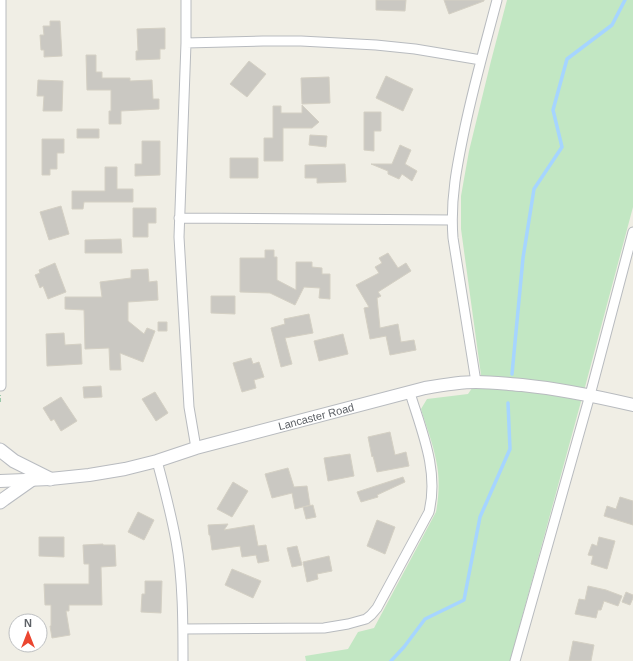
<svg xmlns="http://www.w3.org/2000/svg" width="633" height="661" font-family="Helvetica,sans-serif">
<rect width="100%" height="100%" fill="#f0eee5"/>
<path fill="#c2e7c3" d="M507 0H633V207L585 387 510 661H306L305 656 348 649 358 632 374 628 436 512C439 496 440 477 436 460 433 443 426 426 421 409L427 399 468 394 481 375 461 229V196L469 151 491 61Z"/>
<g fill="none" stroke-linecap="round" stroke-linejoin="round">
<path stroke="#a6d5ff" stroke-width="3.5" d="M512 374 523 258 534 189 562 147 553 110 567 59 612 25 625 0
M391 661 404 647 425 619 464 600 480 517 510 449 508 403"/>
</g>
<path fill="#cac8c2" stroke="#d4d0c4" d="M376 0H406L405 11 376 10Z
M444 0H484V1L449 14Z
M50 21H60L62 56 44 57V50H41L40 35H44L43 26H50Z
M165 28V49H160V59L136 60V51H138L137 29Z
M86 55H96V72H102V78H130V81L152 80 153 99H159V109L121 111V124H109V111H111V90H87Z
M249 61 266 74 247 97 230 84Z
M386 76 413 89 403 111 376 98Z
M329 77 330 103 302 104 301 78Z
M38 80 63 81 62 111H43L44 96H37Z
M302 105 319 122 312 128H283V161H264V138H273V106H281V113H302Z
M364 112H381V131H374V151L364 150Z
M77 129H99V138H77Z
M310 135 327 136 326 147 309 145Z
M42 139H64V153H57V169H50V175H42Z
M142 141H160V175L135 176V164H142Z
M400 145 411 150 405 164 417 171 412 181 402 174 399 179 388 174V171L371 164H392Z
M230 158H258V178H230Z
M345 164 346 182 317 183V178H305V165Z
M105 167H117V189H133V202H84L83 209H72V191H105Z
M61 206 69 234 49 240 40 212Z
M133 208H156V223H148V237H133Z
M121 239 122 253H85V240Z
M265 250H274V257H277V280L296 290V262H312V267L322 268V274H330V299L319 298 320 288 304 287 295 305 270 293 240 292V258H265Z
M388 253 398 268 406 263 411 271 378 292 381 296 377 298 380 328 398 324 401 342 414 340 416 350 390 355 386 336 370 339 364 308 369 307 356 285 379 273 375 267 382 263 379 258Z
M55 263 66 292 48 299 43 286 40 288 35 275 40 273 39 270Z
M148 269 149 282 157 281 158 300 128 302V321L144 334 147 328 155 331 143 362 120 353 121 370H110L109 348 85 349 84 310 65 309V297H102L100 282 131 278V270Z
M211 296H235V314L211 313Z
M309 314 313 333 285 338 292 364 281 367 271 328 285 324 284 319Z
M158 322H167V331H158Z
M64 333 65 345 81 344 82 364 47 366 46 334Z
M343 334 348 354 319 361 314 341Z
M251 358 253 364 259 362 264 377 254 380 256 388 242 392 233 363Z
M101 386 102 397 84 398 83 387Z
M155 392 168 413 156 421 142 399Z
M61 397 77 421 61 431 54 419 51 421 43 408Z
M390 432 395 455 406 452 409 466 377 472 373 456 372 457 368 437Z
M350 454 354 476 328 481 324 458Z
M288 468 294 487 307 486 310 505 295 509 292 493 272 498 265 474Z
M403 477 405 482 377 495 378 497 361 502 357 492Z
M233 482 248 491 232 517 217 509Z
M620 497 633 501V525L604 516 607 506 616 509Z
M313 505 316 517 306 519 303 507Z
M138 512 154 520 144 540 128 532Z
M377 520 395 527 385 554 367 546Z
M228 524 224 530 254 525 258 546 266 545 269 561 258 563 256 555 242 557 240 546 212 550 210 535H209L208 525Z
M39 537H64V557L39 556Z
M599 537 615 541 607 569 591 564 593 556 588 555 592 544 597 546Z
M103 544V545H115L116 566 101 567 102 605H69V611H66L70 635 52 638 50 626H51V605H45L44 584H89V564H84L83 545Z
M297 546 302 565 292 567 287 548Z
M329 556 332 571 317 574 318 579 307 582 303 562Z
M232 569 261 581 253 598 225 585Z
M145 581H162L161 613 141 612 142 594H145Z
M588 586 606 590 622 596 618 606 604 601 601 610H598L596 618 575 614 579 599 585 600Z
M626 592 633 595V598L630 605 622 602Z
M573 641 594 645 591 661H569Z"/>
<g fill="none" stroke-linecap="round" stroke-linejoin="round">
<defs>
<path id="minor" d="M186 0V43L179 237 189 407 196 448
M186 43 263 41H301L376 45 415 49 481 60
M179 218 452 220
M476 382 453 238C450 199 457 165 465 127 474 84 486 42 497 0
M1 386V0
M157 461C164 487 171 514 176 541 183 579 183 623 183 661
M183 629 324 628 348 624 366 619 371 615 377 608 429 512C439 471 422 432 410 393
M515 661 590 395 633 232"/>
<g id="tertiary">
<path id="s1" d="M0 481 50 479 89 475 125 469 157 461 196 448 425 388C442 385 459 382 476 382 492 382 507 384 522 385 560 389 595 396 633 405"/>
</g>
<path id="secondary" d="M0 450 14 461 50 479
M0 502 4 499 31 480"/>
</defs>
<use href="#minor" stroke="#b8bbbf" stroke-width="11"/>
<use href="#tertiary" stroke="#b8bbbf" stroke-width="14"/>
<use href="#secondary" stroke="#b9bcc1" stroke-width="15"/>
<path stroke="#9bc8a9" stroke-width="2" stroke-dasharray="4 2" stroke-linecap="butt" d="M0 402V395"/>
<use href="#minor" stroke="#fff" stroke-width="9"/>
<use href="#tertiary" stroke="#fff" stroke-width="12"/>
<use href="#secondary" stroke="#fff" stroke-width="13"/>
</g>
<g text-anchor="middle" stroke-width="4" stroke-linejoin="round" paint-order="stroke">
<g font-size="11" fill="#5d6166" stroke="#fff">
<text dy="4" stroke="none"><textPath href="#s1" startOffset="324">Lancaster Road</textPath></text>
</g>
</g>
<g transform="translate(28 633)"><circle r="19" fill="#ffffff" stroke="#bec0c2"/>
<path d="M0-3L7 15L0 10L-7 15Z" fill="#eb4630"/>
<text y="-6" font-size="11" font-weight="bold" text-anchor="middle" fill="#5d6166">N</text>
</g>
</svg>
